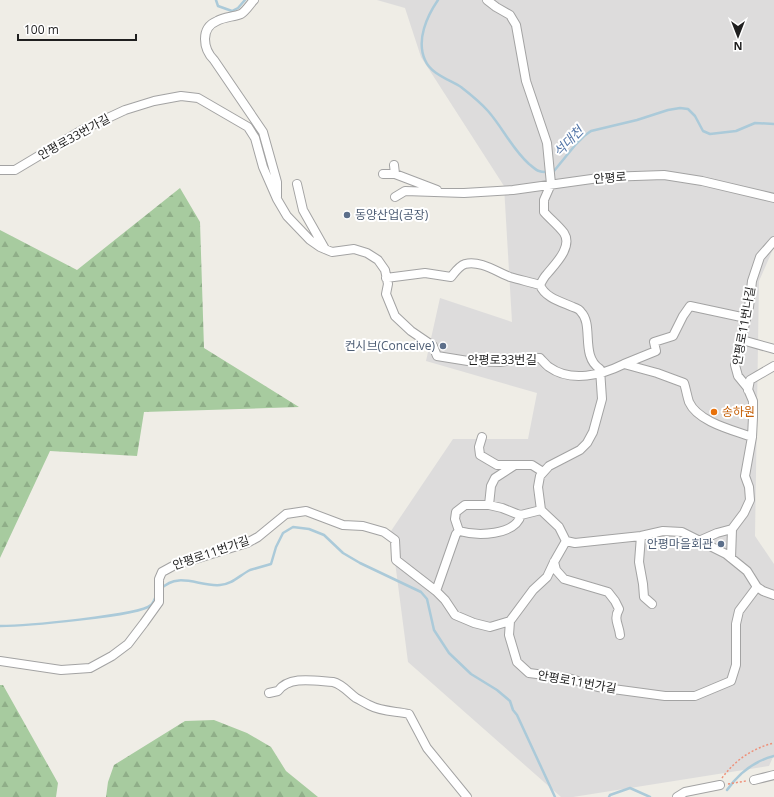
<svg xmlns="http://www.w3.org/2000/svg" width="774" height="797" font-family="'Open Sans','Noto Sans KR',sans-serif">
<defs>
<pattern id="forest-firs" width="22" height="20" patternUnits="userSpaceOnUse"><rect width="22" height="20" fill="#a7cb9f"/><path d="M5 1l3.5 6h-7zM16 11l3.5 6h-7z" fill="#8fae88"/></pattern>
</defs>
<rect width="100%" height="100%" fill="#efede6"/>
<path fill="#dddcdc" d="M377 0H774V247L759 281 755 536 774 564V755L769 766 573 797H561L408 662 391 531 453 439H528L537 393 426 361 440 298 512 322 504 186 421 57 405 8Z"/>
<path fill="url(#forest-firs)" d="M180 188 200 222 204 348 299 407 144 412 137 456 50 451 0 558V230L77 270Z
M0 685H3L58 783 56 797H0Z
M214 720 247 733 271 747 286 771 318 797H106L108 782 114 765 185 721Z"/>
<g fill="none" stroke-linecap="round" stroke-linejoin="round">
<path stroke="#abcad9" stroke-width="2.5" d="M216 0 218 6 232 11 238 8 245 0
M438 0C427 16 416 40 425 60 431 74 448 79 461 87 470 94 480 102 488 111 503 128 512 149 529 164 532 166 535 170 539 171 544 173 549 172 554 171L576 144 584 136 591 131 637 120 668 110 680 108 688 109 695 116 703 131 710 134 736 131 755 123 774 124
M161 589C178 571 200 587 220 585 231 585 240 575 250 570 257 568 264 566 271 564L276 547 283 533 293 527 309 529 324 535 343 553 360 563 421 592 427 599 434 630 449 653 471 674 497 690 510 701 513 710 517 715 555 797
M0 626C22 626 140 616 151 605 154 603 155 597 157 594
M727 790C739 773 754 761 774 756
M609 797 610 795 630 788 650 797"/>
<defs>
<path id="minor" d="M254 0C250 4 246 11 241 14 233 17 224 17 217 21 200 28 203 49 214 60L263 132 277 182V197
M487 0 496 7 510 15 516 25 526 81 547 143 551 184 544 200V212C550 219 558 225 564 233 573 247 555 264 547 274 544 277 542 281 540 285 545 298 562 302 573 307 576 308 580 310 581 312 594 325 580 356 600 369L602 399 593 432 587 443 580 450 549 466 540 476 538 487 541 510 559 527 566 541 575 543 641 536 663 531 682 532 726 554 747 571 757 587 763 591 774 595
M394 165 395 174 437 190
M0 170H15L82 130 125 110 154 101 181 96 198 98 248 127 255 138 263 167 277 199 287 216 310 240 320 247 332 252 354 249 367 253 378 260 385 270 388 284 386 294 395 316 411 331 433 346 437 356 468 361 500 362 524 358H540C543 361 546 365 549 367 571 383 602 375 624 364L657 373 684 383C686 389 687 396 689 402 698 422 733 430 752 437
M383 174H395
M297 184 303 210 325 249
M395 197 405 191 464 193 513 190 606 177 664 175 702 181 774 198
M386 278 425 273 451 277C455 272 459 266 465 264 480 260 497 272 510 277 520 280 530 282 540 285
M742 340 774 349
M624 364 656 351 654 342 673 336 683 316 690 306 746 318
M748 390 750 380 774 366
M482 437 479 447 480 455 497 465H514
M489 505 491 486 495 478 515 465H532L543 472
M459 531 455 519 456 512 465 505H489L502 508 517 514 521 515
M641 536 639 562 643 584 644 597 652 604
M701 540 717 533 732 529
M566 541 554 562 547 577 533 590 510 621 509 635 517 662 529 673 568 678 598 687 665 696H695L731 681 736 665V624L739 611 757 587
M731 558 732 529 744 513 750 500 749 487 745 476 752 437 753 417V401L747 387 738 376 735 365 749 307 752 281 760 257 774 241
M554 562 556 570 564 579 608 592 615 601 619 609C613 620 619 624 620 635
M436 591 456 534 459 531C477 536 515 536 521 515L541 510
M0 661 61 670 90 668 112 656 128 644 144 623 159 602V579L162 572 173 566 247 543 258 537 286 514 306 511 343 525 363 526 384 532 395 540 396 560 436 591 445 600 455 615 474 623 490 627 510 621
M269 693 278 691C289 675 316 681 333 682 342 684 348 692 356 698 360 700 365 703 369 705 382 712 396 711 409 714L427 748 467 797
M754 780 774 775
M677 797 685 792 720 785"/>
</defs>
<use href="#minor" stroke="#a3a3a3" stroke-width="10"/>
<path stroke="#ee9079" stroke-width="1.5" stroke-dasharray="2 2" stroke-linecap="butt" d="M722 778C735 760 753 748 774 743
M728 784 746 781"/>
<use href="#minor" stroke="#fff" stroke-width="8"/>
</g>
<g fill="#5c6f8a" stroke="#fff" stroke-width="1.5">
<circle cx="347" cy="215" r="4"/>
<circle cx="443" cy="346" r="4"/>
<circle cx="721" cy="544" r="4"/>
</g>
<circle fill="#e8710a" stroke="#fff" stroke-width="1.5" cx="714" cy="412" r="4"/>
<g text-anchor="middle" stroke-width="4" stroke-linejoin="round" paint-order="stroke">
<g font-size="12" fill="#1f1f1f" stroke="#fff">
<text transform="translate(74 137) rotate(-29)" y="4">안평로33번가길</text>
<text transform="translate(610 178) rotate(-4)" y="4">안평로</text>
<text transform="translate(744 326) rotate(-80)" y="4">안평로11번나길</text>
<text x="502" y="364">안평로33번길</text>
<text transform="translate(211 553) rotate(-19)" y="4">안평로11번가길</text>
<text transform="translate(577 682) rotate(10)" y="4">안평로11번가길</text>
</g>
<g font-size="12" fill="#4e5e75" stroke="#fff" text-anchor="end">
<text x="355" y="219" text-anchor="start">동양산업(공장)</text>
<text x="435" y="350">컨시브(Conceive)</text>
<text x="713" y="548">안평마을회관</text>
</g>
<g font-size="12" fill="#c56008" stroke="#fff" text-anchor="start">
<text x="722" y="416">송하원</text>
</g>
<g font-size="13" font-style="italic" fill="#5375a7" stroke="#fff">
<text transform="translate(568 141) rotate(-46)" y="5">석대천</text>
</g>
</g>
<g transform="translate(738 36) rotate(180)" stroke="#ffffff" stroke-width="3" paint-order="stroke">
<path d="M0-3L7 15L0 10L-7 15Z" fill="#1f1f1f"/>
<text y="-6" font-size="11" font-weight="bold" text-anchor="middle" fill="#1f1f1f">N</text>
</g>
<path d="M18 34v6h118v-6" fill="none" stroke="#1f1f1f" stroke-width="2"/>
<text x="24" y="34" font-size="12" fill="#1f1f1f" stroke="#ffffff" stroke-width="3" paint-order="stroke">100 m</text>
</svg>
